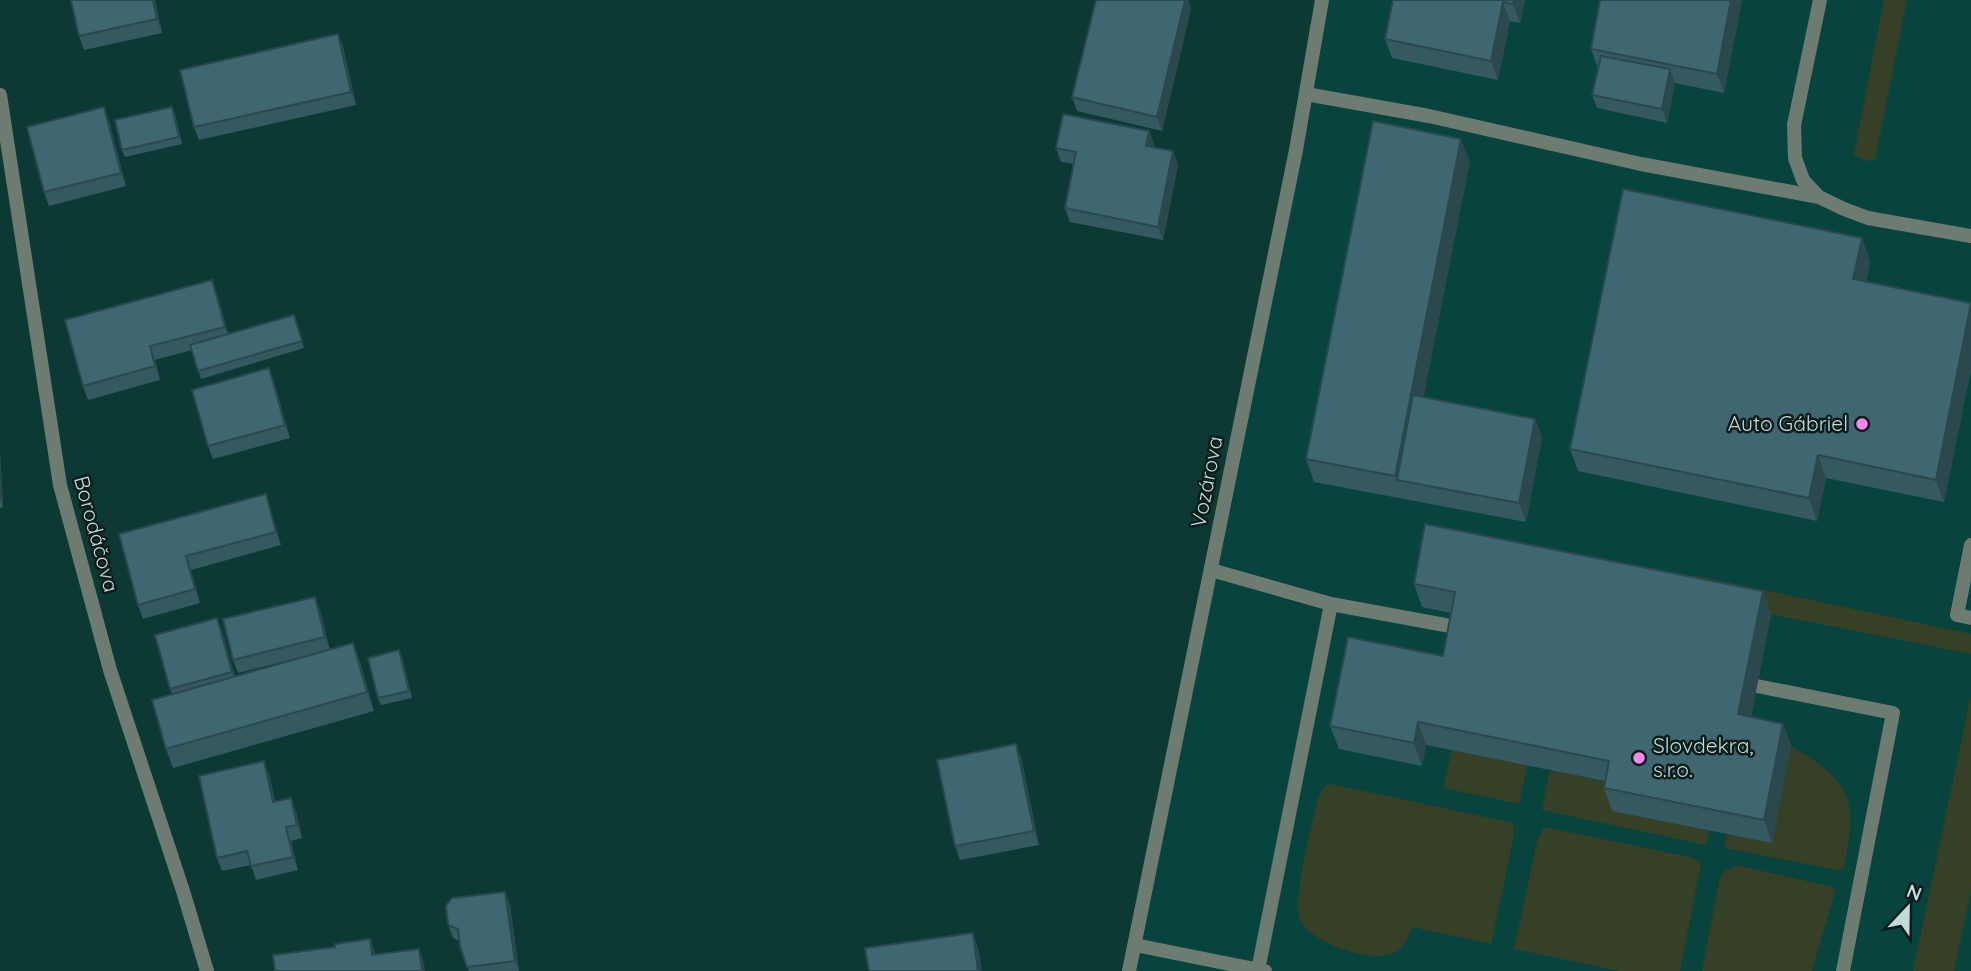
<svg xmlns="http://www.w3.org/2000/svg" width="1971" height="971" font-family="Quicksand,sans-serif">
<rect width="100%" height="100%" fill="#0d3935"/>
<path fill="#07443e" d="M1322 0H1971V971H1129Z"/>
<path fill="#364026" d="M1884 0H1907L1875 160 1867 161 1854 155 1855 148Z
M1698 576 1971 634V654L1693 599Z
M1971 695V892L1954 971H1913Z
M1791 746C1855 783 1858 802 1843 871L1724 848 1727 834 1772 842Z
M1452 750 1527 765 1519 804 1443 788Z
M1550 770 1618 784 1710 830 1706 845 1542 810Z
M1331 784 1513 823 1514 836 1491 944 1412 927C1409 935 1407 943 1399 950 1378 967 1308 943 1300 919 1292 899 1313 822 1318 798L1325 786Z
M1549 828 1694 858 1701 864 1680 971H1619L1514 949 1537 841 1543 829Z
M1737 865 1836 888 1812 971H1702L1720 877 1724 871Z"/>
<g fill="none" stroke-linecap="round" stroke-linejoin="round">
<path stroke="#6d7b71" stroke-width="14" d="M1820 0 1794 125 1795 158 1803 180 1819 197 1844 209 1868 218 1971 236
M1306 94 1429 116 1641 164 1819 197
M1971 545 1957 615 1971 618
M1211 570 1331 604
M1757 686 1893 713 1843 971
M1135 945 1265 971
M1258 970 1331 604 1461 628"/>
<path stroke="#6d7b71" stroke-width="14" d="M0 95 60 485 110 670 183 891 207 971
M1129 971 1296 150 1322 0"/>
</g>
<path fill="#355961" d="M71 0H155L162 33 84 50 79 36Z
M1096 0H1188L1191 9 1162 131 1077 111 1072 97Z
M1393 0H1525L1520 23 1510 21 1498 80 1392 58 1385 39Z
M1600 0H1742L1724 93 1675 83 1667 123 1597 108 1592 95 1598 68 1591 49Z
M338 34 343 47 356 105 199 140 194 127Z
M175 114 182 144 125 157 122 150Z
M109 121 126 186 49 206 44 192Z
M1149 131 1154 144 1153 148 1173 151 1178 165 1163 240 1070 222 1065 208 1074 164 1061 162 1056 148Z
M1470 161 1423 397 1535 419 1542 437 1526 522 1314 482 1306 459Z
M1862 238 1870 261 1866 282 1971 303V369L1944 502 1826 478 1817 521 1578 471 1570 449Z
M217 294 228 334 294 315 304 348 201 379 192 350 155 360 160 380 88 400 83 386Z
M274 382 290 438 213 459 208 446Z
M0 452 3 507 0 508Z
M266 494 281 545 191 570 200 603 143 619 138 605 119 534Z
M1414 584 1771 614 1751 717 1783 724 1791 746 1772 843 1612 811 1604 788 1605 781 1426 745 1422 766 1339 749 1330 726 1443 656 1451 613 1422 607Z
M320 610 330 650 360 662 374 711 173 768 166 749 172 694 170 689 217 618 222 631 235 677 310 655 238 673 233 660Z
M402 657 412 698 381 705 378 698Z
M1021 757 1039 845 960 860 955 846Z
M269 775 275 801 296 811 302 838 291 841 298 870 256 880 251 865 222 871 217 858Z
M505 892 510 905 519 971H469L460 946 459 941 453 938 448 925Z"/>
<path fill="#2b484f" d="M153 0H155L162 33 157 19Z
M1185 0H1188L1191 9 1162 131 1157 117Z
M1514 0H1525L1520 23 1513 4Z
M1731 0H1742L1724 93 1717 74Z
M1503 2 1510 21 1498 80 1491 61Z
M338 34 343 47 356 105 351 92Z
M1670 69 1675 83 1667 123 1662 109Z
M104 107 109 121 126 186 121 173Z
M1149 131 1154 144 1150 160 1146 146Z
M1461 139 1470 161 1407 482 1397 480 1395 476Z
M1173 151 1178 165 1163 240 1158 227Z
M1862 238 1870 261 1861 302 1853 279Z
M212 280 217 294 230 340 225 327Z
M1971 306V369L1944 502 1936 480Z
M150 346 155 360 160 380 155 366Z
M269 368 274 382 290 438 285 425Z
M1535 419 1542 437 1526 522 1519 503Z
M0 452 3 507 0 498Z
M1818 455 1826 478 1817 521 1809 498Z
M266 494 270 508 281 545 276 532Z
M186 556 191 570 200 603 195 589Z
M1763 591 1771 614 1747 737 1738 714Z
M315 597 320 610 330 650 325 637Z
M217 618 222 631 237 685 232 672Z
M353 643 360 662 374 711 367 692Z
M1418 722 1426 745 1422 766 1414 743Z
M1783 724 1791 746 1772 843 1764 820Z
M1016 744 1021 757 1039 845 1034 831Z
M264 761 269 775 278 815 273 802Z
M291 798 296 811 302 838 297 825Z
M286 827 291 841 298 870 293 857Z
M505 892 510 905 519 971 515 961Z
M973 933 979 951 982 971H978Z
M370 939 375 952 377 969 372 955Z
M419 949 424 963 425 971H422Z"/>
<path fill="#3e6771" stroke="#2b484f" stroke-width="2" d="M71 0H153L157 19 79 36Z
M1096 0H1185L1157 117 1072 97Z
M1393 0H1514L1513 4 1503 2 1491 61 1385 39Z
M1600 0H1731L1717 74 1591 49Z
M338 34 351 92 194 127 180 70Z
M1601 56 1670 69 1662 109 1592 95Z
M104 107 121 173 44 192 27 127Z
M172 107 179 137 122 150 115 120Z
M1063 114 1149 131 1146 146 1173 151 1158 227 1065 208 1076 152 1056 148Z
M1373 121 1461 139 1395 476 1306 459Z
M1623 189 1862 238 1853 279 1971 303 1936 480 1818 455 1809 498 1570 449Z
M212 280 225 327 150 346 155 366 83 386 65 320Z
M294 315 302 341 198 371 190 345Z
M269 368 285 425 208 446 192 390Z
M1413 395 1535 419 1519 503 1397 480Z
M266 494 276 532 186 556 195 589 138 605 119 534Z
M1425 524 1763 591 1738 714 1783 724 1764 820 1604 788 1609 761 1418 722 1414 743 1330 726 1348 637 1443 656 1455 592 1414 584Z
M315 597 325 637 233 660 223 619Z
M217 618 232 672 170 689 155 635Z
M353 643 367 692 166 749 152 700Z
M399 650 409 691 378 698 368 658Z
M1016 744 1034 831 955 846 937 760Z
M264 761 273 802 291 798 297 825 286 827 293 857 251 866 247 851 217 858 199 776Z
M505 892 515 961 467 967 460 946 458 929 448 925 446 906 452 898Z
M973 933 978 971H869L865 948Z
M370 939 372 955 419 949 422 971H275L273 955 335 947V944Z"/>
<g fill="#fa87e7" stroke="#0b1d1b" stroke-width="2.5">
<circle cx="1862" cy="424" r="7"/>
<circle cx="1639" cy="758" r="7"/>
</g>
<g text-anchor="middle" stroke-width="5" stroke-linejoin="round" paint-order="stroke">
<g font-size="21" fill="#c4dad6" stroke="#0b1d1b" text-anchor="end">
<text x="1848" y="431">Auto Gábriel</text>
<text x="1653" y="753" text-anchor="start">Slovdekra,<tspan x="1653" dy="24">s.r.o.</tspan></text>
</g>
<g font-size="21" fill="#c4dad6" stroke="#0b1d1b">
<text transform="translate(1207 482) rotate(-79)" y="7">Vozárova</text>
<text transform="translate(96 534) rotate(75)" y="7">Borodáčova</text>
</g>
</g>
<g transform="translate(1908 908) rotate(22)" stroke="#0b1d1b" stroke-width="5" paint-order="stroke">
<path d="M0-5L12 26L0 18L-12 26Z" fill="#c4dad6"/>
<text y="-10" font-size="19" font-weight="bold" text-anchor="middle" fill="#c4dad6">N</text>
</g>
</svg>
